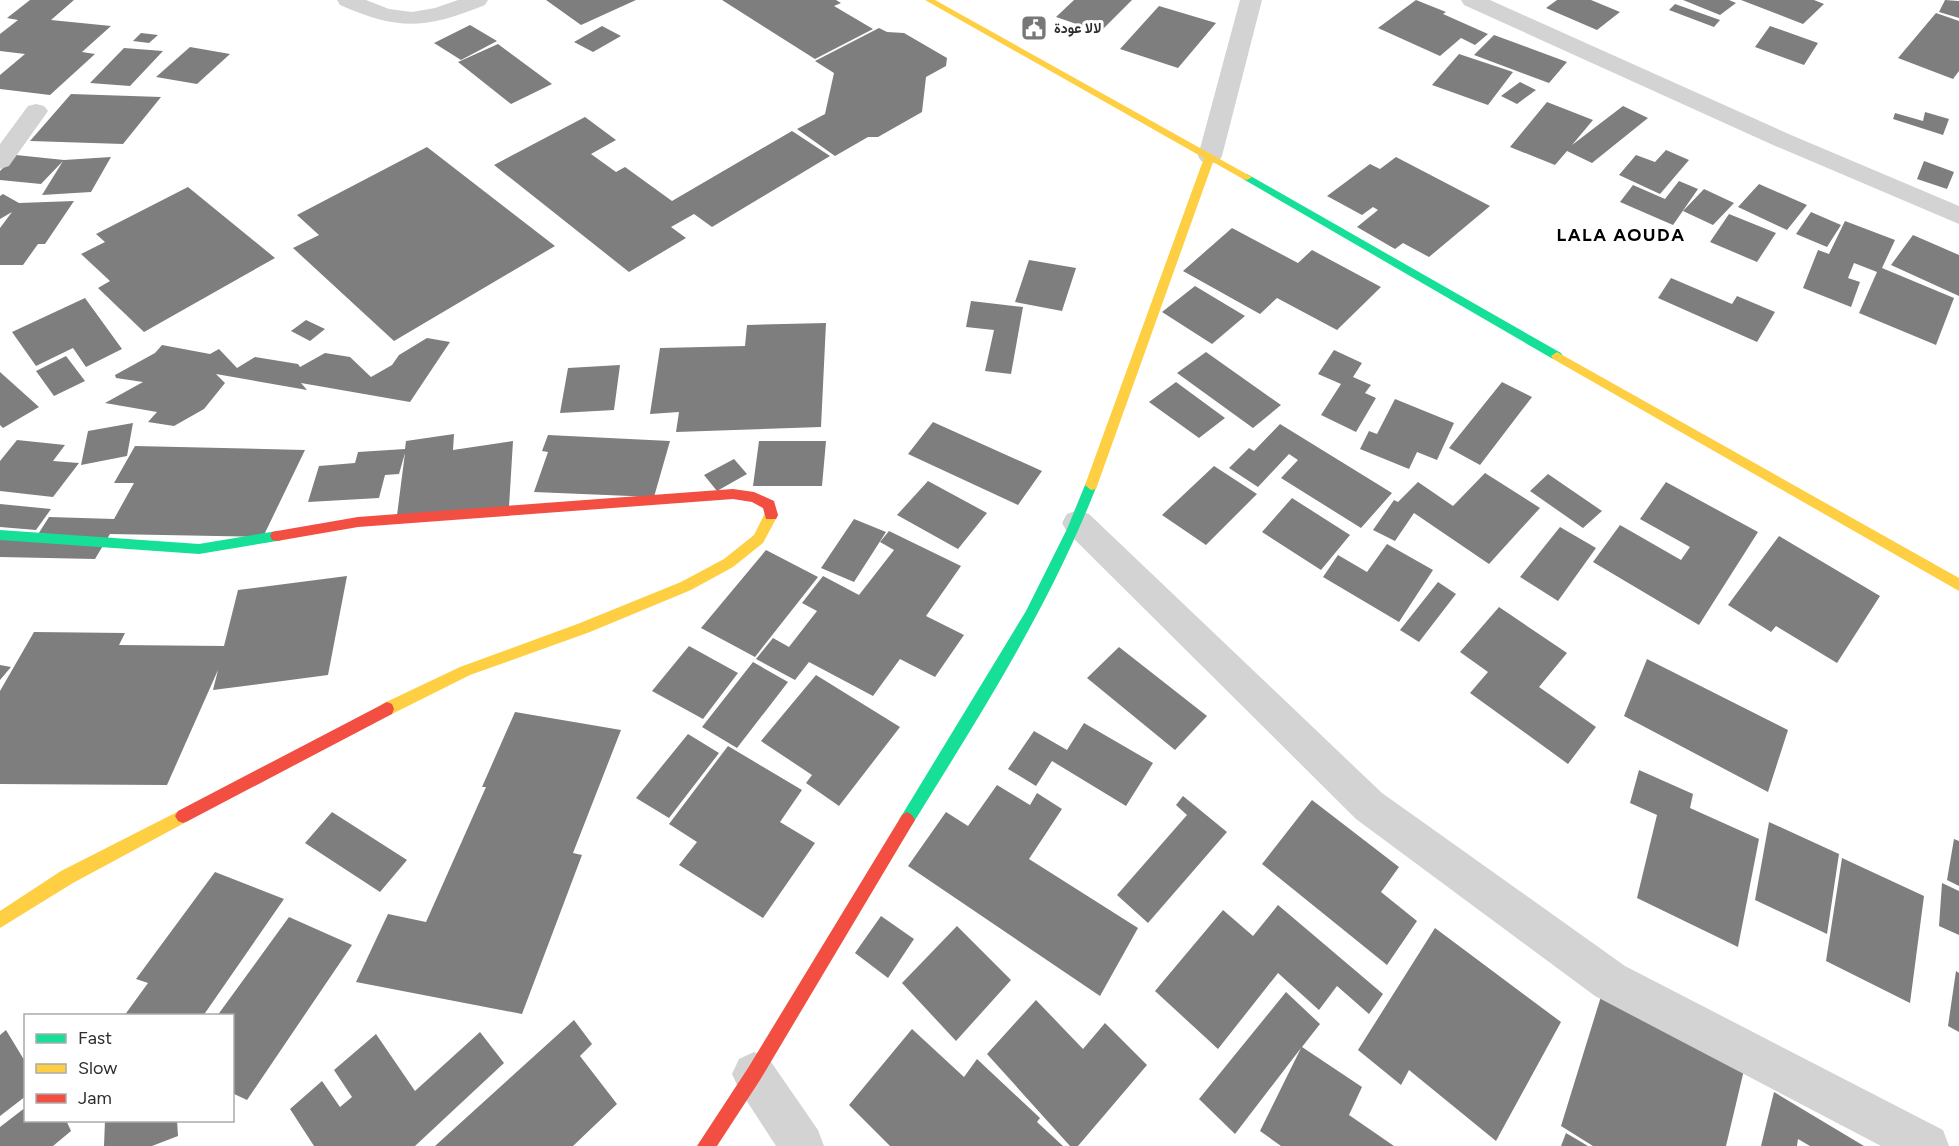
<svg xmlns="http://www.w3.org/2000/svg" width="1959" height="1146" font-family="Figtree,Vazirmatn,sans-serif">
<rect width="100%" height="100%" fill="#fff"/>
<path fill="#7e7e7e" d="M30 0H74L51 20 111 26 82 52 95 54 50 95 0 89V75L25 54 0 51V34L18 20 7 18Z
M546 0H636L581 25Z
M722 0H836L841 3 834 6 873 29 815 59Z
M1074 0H1132L1100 32 1056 17Z
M1416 0 1446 12 1443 14 1488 34 1475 45 1461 38 1440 56 1378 28Z
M1557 0H1591L1620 12 1597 30 1546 8Z
M1683 0H1729L1736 3 1720 15Z
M1741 0H1814L1824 4 1803 24Z
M1945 0 1959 1V18L1939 12Z
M1675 4 1720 20 1714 27 1669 10Z
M1159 6 1216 23 1178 68 1120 49Z
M1936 13 1959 21V71L1953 79 1898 58Z
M470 25 497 41 461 60 434 43Z
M602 26 621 36 593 52 574 42Z
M1770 26 1818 43 1804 65 1755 47Z
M879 28 887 32 904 33 947 58 946 66 926 77 922 112 878 137H868L835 156 797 129 825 114 834 73 815 61Z
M141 33 158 35 149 43 133 41Z
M1494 35 1567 62 1549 83 1474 55Z
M498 44 552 84 511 104 458 62Z
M190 47 230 54 197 84 156 77Z
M124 48 163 51 130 86 90 83Z
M1459 54 1513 72 1488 105 1432 85Z
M1520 82 1536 90 1517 104 1501 96Z
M71 94 161 97 123 144 30 141Z
M1547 102 1593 120 1572 145 1623 106 1648 118 1592 163 1567 151 1555 165 1510 147Z
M1925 112 1949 119 1943 135 1893 119 1895 113 1923 121Z
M585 117 616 140 591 154 616 172 625 167 672 201 792 131 830 156 712 227 694 214 671 227 686 238 629 272 494 165Z
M427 147 555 246 394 341 293 248 319 235 297 215Z
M1666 150 1689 160 1660 194 1619 175 1636 155 1655 162Z
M16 155 64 160 111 157 91 192 42 195 63 161 41 184 0 180V171Z
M1396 157 1490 206 1429 257 1403 243 1395 249 1357 227 1378 210 1373 207 1362 215 1327 196 1370 164 1380 169Z
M1924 161 1954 172 1947 189 1917 179Z
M1679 181 1698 189 1673 225 1620 202 1633 185 1665 199Z
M1759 184 1807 205 1787 230 1738 207Z
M188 187 275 258 144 332 98 288 110 281 81 254 105 242 96 234Z
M1704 189 1734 203 1713 225 1683 211Z
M3 194 19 203 74 201 45 244H38L23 265H0V228L12 212 0 219V196Z
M1811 212 1841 225 1827 247 1796 234Z
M1729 214 1776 233 1757 262 1710 242Z
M1845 221 1895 240 1882 268 1954 298 1936 345 1859 313 1877 272 1854 263 1848 278 1860 282 1851 307 1803 288 1818 250 1829 254Z
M1232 228 1298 263 1312 250 1381 287 1337 330 1277 298 1260 314 1183 271Z
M1913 235 1959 255V296L1891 265Z
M1029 260 1076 268 1062 311 1015 302Z
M1671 278 1732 304 1737 296 1775 312 1757 342 1658 298Z
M1195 286 1245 316 1212 344 1162 312Z
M85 298 122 349 86 367 73 348 36 366 12 332Z
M971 301 1023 307 1011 374 985 371 994 330 966 327Z
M306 320 325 329 310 341 291 331Z
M826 323 821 427 676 432 679 412 650 414 660 348 745 346 747 325Z
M427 338 450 342 410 402 301 383 307 390 216 374 225 383 204 409 174 426 148 422 157 412 105 403 143 382 116 378 115 375 155 353 162 345 210 354 219 349 237 368 255 357 298 364 300 367 325 353 350 357 371 377 392 365 399 355Z
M1334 350 1362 363 1353 377 1371 385 1365 393 1376 398 1356 432 1321 415 1341 384 1318 374Z
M1206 352 1281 405 1253 428 1177 373Z
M66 356 85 381 54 396 36 371Z
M620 365 614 410 560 413 568 368Z
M0 372 39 407 3 428 0 425Z
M1176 382 1225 418 1199 438 1149 402Z
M1502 382 1532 397 1480 465 1449 448Z
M1395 399 1454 423 1437 460 1417 452 1409 469 1360 449 1369 431 1377 434Z
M933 422 1042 471 1018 505 908 454Z
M133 423 127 456 81 465 88 431Z
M1280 424 1392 493 1361 528 1281 478 1298 460 1289 454 1258 487 1229 468 1249 448 1254 451Z
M454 434 453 450 513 441 509 507 396 523 405 453 399 474 385 475 379 498 308 502 319 466 355 463 358 452 405 449 406 441Z
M548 435 670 441 654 497 534 492 548 452 542 451Z
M17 440 65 445 53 461 79 463 53 497 0 491V461Z
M759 441H826L822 486H753Z
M135 446 305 450 263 537 110 534 95 559 0 557V538L35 539 49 517 114 519 134 483H114Z
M734 459 747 474 717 491 704 475Z
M1214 466 1257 494 1206 545 1162 515Z
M1485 473 1540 508 1489 564 1414 513 1395 541 1373 530 1394 500 1398 502 1418 482 1453 506Z
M1548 474 1602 511 1583 528 1530 491Z
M928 481 987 513 958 549 897 515Z
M1666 482 1758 532 1699 625 1593 562 1620 525 1681 560 1690 547 1640 519Z
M1292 498 1350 535 1321 570 1262 532Z
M0 504 51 509 36 530 0 527Z
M854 519 886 532 854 582 821 568Z
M1560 527 1596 548 1558 601 1520 577Z
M889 531 961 566 926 616 964 635 935 677 900 659 873 696 809 662 795 680 756 659 773 638 789 647 817 611 802 603 823 576 859 595 894 550 880 542Z
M1779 536 1880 596 1837 663 1776 626 1771 632 1728 605Z
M1387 544 1433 570 1399 622 1323 577 1338 555 1367 572Z
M766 550 818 577 755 657 701 628Z
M347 576 328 675 213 690 218 670 167 785 0 784V691L34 632 125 633 119 645 224 646 238 590Z
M1438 582 1456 594 1419 642 1400 630Z
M1499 607 1567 653 1539 687 1596 727 1568 764 1470 693 1488 672 1460 652Z
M689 646 738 673 703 719 652 691Z
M1119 647 1207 716 1175 750 1087 678Z
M1647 659 1788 730 1768 792 1624 716Z
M753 662 788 682 737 748 702 727Z
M0 665 11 667 0 680Z
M816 675 900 727 839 806 806 783 812 775 761 741Z
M515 712 621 730 573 853 582 855 522 1014 356 982 388 914 426 922 486 787H482Z
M1084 723 1153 763 1126 806 1052 761 1036 786 1008 769 1034 731 1067 750Z
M688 734 719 753 669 818 636 798Z
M728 746 802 790 780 822 815 843 763 918 679 865 697 842 669 824Z
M1639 770 1693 794 1690 808 1759 839 1738 947 1637 898 1657 815 1630 803Z
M997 785 1030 805 1037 793 1062 809 1029 859 1138 928 1100 996 908 866 946 812 968 826Z
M1183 796 1227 832 1148 923 1117 895 1187 815 1176 805Z
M1312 800 1399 867 1381 892 1417 921 1387 965 1262 864Z
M332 812 407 860 380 892 305 843Z
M1769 822 1839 854 1827 934 1755 900Z
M1954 839 1959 841V886L1947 880Z
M1842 858 1924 896 1910 1003 1826 961Z
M215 872 284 899 203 1016H124L148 983 136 979Z
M1942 883 1959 891V935L1939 926Z
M1278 905 1383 994 1369 1014 1337 986 1319 1010 1278 973 1218 1049 1155 991 1223 910 1253 936Z
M881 916 914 939 888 978 855 953Z
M289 917 352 945 247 1100 232 1093V1016H217Z
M957 926 1011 980 956 1041 902 983Z
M1435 928 1561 1022 1496 1141 1409 1070 1401 1085 1358 1050Z
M1956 971 1959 973V1032L1948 1026Z
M1603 990 1744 1070 1726 1146H1593L1561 1126Z
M1286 992 1320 1024 1302 1047 1362 1087 1349 1115 1394 1146H1281L1260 1131 1301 1048 1235 1134 1199 1099Z
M1036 1000 1083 1049 1105 1023 1147 1065 1078 1146H1070L987 1054Z
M574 1020 592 1044 580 1056 617 1104 573 1146H435Z
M912 1029 964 1077 977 1059 1040 1118 1037 1122 1063 1146H890L849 1105Z
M6 1030 26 1063V1096L0 1116V1035Z
M480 1032 504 1063 415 1146H314L290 1109 322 1081 340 1107 352 1097 334 1070 376 1034 415 1091Z
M1774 1092 1864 1146H1810L1798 1139 1797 1146H1761Z
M26 1107V1120H66L71 1131 53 1146H0V1127Z
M105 1120H177L178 1136 152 1146H104Z
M1566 1133 1588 1146H1561Z"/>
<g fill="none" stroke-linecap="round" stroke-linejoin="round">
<path fill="#d3d3d3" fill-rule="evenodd" d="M337 0H366L389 9 412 12 435 8 458 0H488L485 5C426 29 399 31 340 5Z
M1240 0H1262L1222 156 1219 161 1210 164 1201 161 1198 156Z
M1461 0H1490L1791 135 1959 206V224L1773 145 1464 5Z
M36 104 44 106 48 111 9 166 0 169V144L28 106Z
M1078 510 1089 514 1382 793 1625 966 1943 1130 1949 1146H1881L1595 996 1356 819 1067 532 1062 523 1067 514Z
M754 1052 769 1059 818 1130 824 1146H776L739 1089 732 1074 739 1059Z"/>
<path fill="#16e098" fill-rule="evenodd" d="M1247 174 1561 353 1563 356 1561 359H1553L1243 179 1242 177Z
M1091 480 1097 485C1050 606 980 715 912 825L907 828 902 825 899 820 902 815 1026 611 1067 529 1085 485Z
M0 530 199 544 277 531 282 532 284 536 282 540 277 541 199 554 0 540Z"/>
<path fill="#ffcf43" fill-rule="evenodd" d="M925 0H935L1252 177 1247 180 1243 179 1213 162 1096 489 1091 490 1085 485 1204 158Z
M1557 352 1959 578V591L1553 359 1551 356Z
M771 510 776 511 778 515 763 543 733 567 691 590 590 632 470 675 392 714 387 716 382 714 380 709 382 704 460 667 580 623 681 582 724 559 754 535 766 511Z
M183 809 188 811 191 816 188 821 73 883 0 928V911L61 871Z"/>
<path fill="#f24e42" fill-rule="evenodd" d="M733 489 754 492 774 501 778 515 776 519H766L763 508 752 502 733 499 358 527 277 541 272 540 270 536 272 532 277 531 358 517Z
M387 702 392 704 394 709 392 714 188 821 183 823 178 821 175 816 178 811Z
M907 812 912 815 915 820 912 825 760 1080 717 1146H697L748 1068 902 815Z"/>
</g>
<defs>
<symbol id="civic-square" viewBox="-11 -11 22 22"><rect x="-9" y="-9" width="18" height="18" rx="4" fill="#777" stroke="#fff"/><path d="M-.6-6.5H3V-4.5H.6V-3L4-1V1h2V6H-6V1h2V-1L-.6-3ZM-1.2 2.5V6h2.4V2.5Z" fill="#fff"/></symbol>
</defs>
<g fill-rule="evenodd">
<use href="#civic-square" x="1019" y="13" width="30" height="30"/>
</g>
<g text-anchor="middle" stroke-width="6" stroke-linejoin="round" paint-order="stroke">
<g font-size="14" font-weight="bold" fill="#2e2e2e" stroke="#fff" text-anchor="start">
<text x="1054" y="33">لالا عودة</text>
</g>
<g font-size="18" font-weight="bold" letter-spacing="1.5" fill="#000" stroke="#fff">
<text x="1621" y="241">LALA AOUDA</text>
</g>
</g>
<rect x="24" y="1014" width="210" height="108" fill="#ffffff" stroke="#ababab" stroke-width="1.5"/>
<rect x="36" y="1034" width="30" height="9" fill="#16e098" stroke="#ababab" stroke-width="1.5"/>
<text x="78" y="1044" font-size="18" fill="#2e2e2e">Fast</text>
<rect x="36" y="1064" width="30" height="9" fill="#ffcf43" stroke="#ababab" stroke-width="1.5"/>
<text x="78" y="1074" font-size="18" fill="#2e2e2e">Slow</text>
<rect x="36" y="1094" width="30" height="9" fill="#f24e42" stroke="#ababab" stroke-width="1.5"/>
<text x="78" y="1104" font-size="18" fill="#2e2e2e">Jam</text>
</svg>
